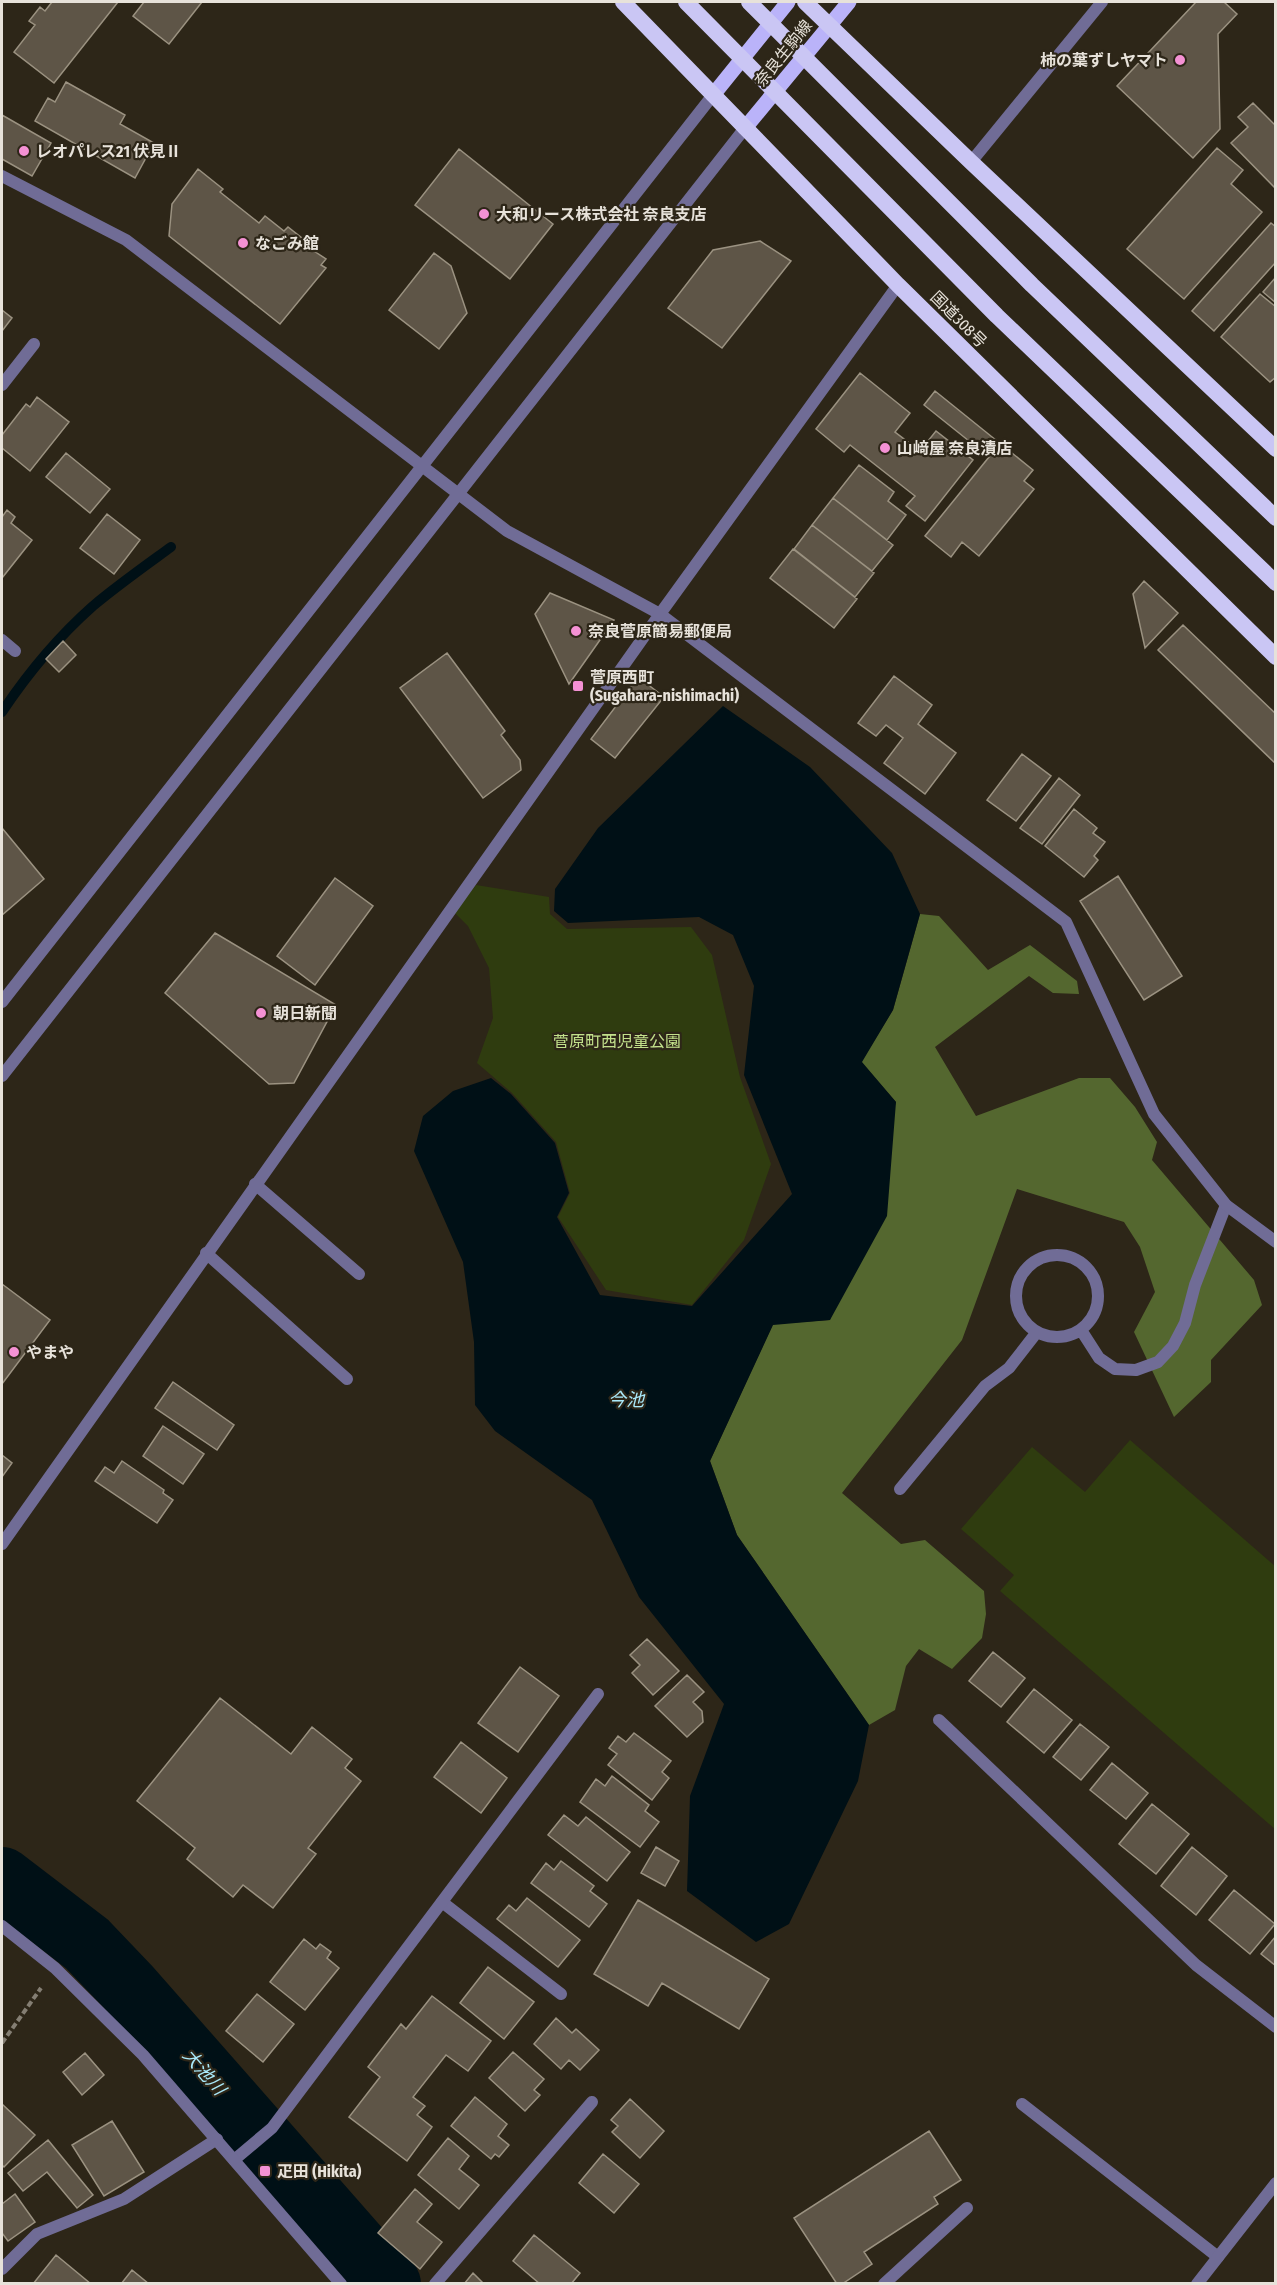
<svg xmlns="http://www.w3.org/2000/svg" width="1277" height="2285" font-family="'Fira Sans Condensed','Noto Sans JP',sans-serif">
<rect width="100%" height="100%" fill="#2d2618"/>
<path fill="#2f3c0f" d="M476 885 549 897 550 914 567 929 691 927 712 955 740 1077 771 1164 744 1240 692 1305 606 1290 558 1217 570 1193 556 1142 512 1093 477 1063 493 1018 489 968 468 926 454 912Z
M1130 1440 1275 1566V1829L1000 1591 1014 1575 961 1529 1032 1447 1085 1492Z"/>
<path fill="#54672f" d="M920 914 939 916 988 970 1030 945 1077 981 1079 994 1053 993 1029 976 935 1047 976 1116 1079 1078H1110L1135 1107 1157 1142 1152 1160 1254 1280 1262 1305 1211 1360V1382L1174 1417 1134 1332 1155 1292 1140 1247 1124 1222 1017 1189 962 1340 842 1493 901 1544 925 1540 984 1591 986 1614 982 1638 952 1669 919 1649 906 1666 895 1710 869 1725 737 1535 710 1461 773 1324 830 1320 896 1102 861 1062 893 1010Z"/>
<path fill="#001016" d="M723 706 810 767 892 853 920 914 893 1010 862 1062 896 1102 887 1216 830 1320 773 1325 710 1461 737 1535 869 1725 858 1781 789 1924 756 1942 687 1891 690 1796 724 1704 639 1597 592 1500 495 1431 475 1405 474 1342 463 1262 414 1151 423 1116 453 1091 491 1078 511 1094 555 1143 569 1193 557 1217 600 1295 692 1306 792 1194 744 1075 754 986 733 935 699 917 568 923 554 911 555 889 598 828Z"/>
<g fill="none" stroke-linecap="round" stroke-linejoin="round">
<path stroke="#001016" stroke-width="10" d="M2 712C28 673 58 637 93 606 118 585 145 566 171 547"/>
<path stroke="#001016" stroke-width="64" d="M2 1879 87 1944 129 1988 389 2284"/>
</g>
<path fill="#5e5547" stroke="#9b9281" stroke-width="1.5" d="M52 2H118L54 83 14 52 35 25 29 21 40 7 45 11Z
M144 2H202L169 44 133 16Z
M1196 2H1224L1237 14 1218 34 1220 129 1193 158 1117 86Z
M66 82 125 115 120 124 154 143 135 178 35 121 48 98 55 102Z
M1253 103 1276 126V189L1231 143 1248 127 1238 117Z
M2 115 51 143 32 176 2 159Z
M1217 148 1243 170 1231 184 1262 212 1184 299 1127 249Z
M459 149 553 224 510 279 415 205Z
M198 169 223 189 220 192 259 223 265 216 284 231 288 227 316 249 314 251 326 259 321 265 326 268 280 324 169 236 172 204Z
M1271 223 1276 227V262L1214 331 1192 311Z
M760 241 791 261 722 348 668 308 713 250Z
M434 253 451 266 467 313 439 349 389 310Z
M1276 277V303L1263 292Z
M1260 294 1276 307V377L1270 382 1221 337Z
M2 310 12 318 2 331Z
M860 373 910 413 895 432 920 451 936 431 973 460 925 521 906 506 915 496 850 445 844 452 816 429Z
M935 391 1033 470 1024 481 1034 489 979 556 962 542 951 557 925 536 989 457 924 405Z
M37 397 69 422 30 471 2 448V435L26 404 30 407Z
M66 453 110 489 90 513 46 477Z
M859 465 894 492 888 501 906 515 887 540 833 498Z
M833 498 893 545 872 571 812 525Z
M7 510 15 517 11 523 32 540 2 578V517Z
M107 514 140 540 114 574 80 548Z
M812 525 874 573 855 597 794 549Z
M793 549 857 599 834 628 770 578Z
M1144 581 1178 613 1145 648 1133 594Z
M550 593 614 620 569 684 535 614Z
M1183 625 1276 714V764L1158 650Z
M63 641 76 655 59 672 46 659Z
M447 653 505 731 501 735 520 760 521 770 483 798 400 688Z
M894 676 932 705 918 724 956 753 925 794 884 763 903 738 886 725 876 736 858 723Z
M638 677 664 697 615 758 591 739Z
M1022 754 1051 776 1016 821 987 800Z
M1059 778 1080 795 1042 844 1020 828Z
M1074 809 1097 828 1093 833 1105 842 1094 856 1098 860 1084 877 1045 846Z
M2 828 44 879 2 915Z
M1118 876 1182 976 1144 1000 1080 901Z
M335 878 373 906 315 985 277 956Z
M215 933 336 1005 294 1083 269 1084 165 993Z
M2 1284 50 1320 2 1384Z
M173 1382 234 1425 217 1450 155 1408Z
M163 1426 204 1454 183 1484 143 1456Z
M2 1455 12 1463 2 1477Z
M122 1461 164 1490 163 1493 173 1500 157 1523 95 1481 105 1467 114 1473Z
M647 1639 679 1671 653 1695 632 1673 640 1665 630 1655Z
M993 1652 1025 1678 1001 1707 969 1681Z
M520 1667 559 1696 518 1752 478 1723Z
M687 1675 704 1692 693 1702 702 1711 703 1722 687 1737 655 1706Z
M1034 1689 1072 1720 1044 1753 1007 1722Z
M220 1698 291 1754 312 1727 352 1759 345 1768 361 1781 308 1848 316 1854 273 1908 243 1885 233 1897 187 1859 195 1848 137 1801Z
M1080 1724 1109 1747 1081 1780 1053 1757Z
M634 1733 671 1761 662 1772 669 1778 652 1800 608 1765 617 1754 609 1748 618 1736 626 1742Z
M461 1742 507 1778 481 1813 434 1777Z
M1112 1763 1148 1793 1126 1819 1090 1790Z
M612 1776 649 1805 645 1811 659 1822 640 1847 580 1802 596 1779 605 1786Z
M1152 1804 1189 1834 1156 1874 1119 1844Z
M564 1815 578 1826 586 1817 630 1852 607 1881 548 1835Z
M656 1847 679 1861 665 1886 641 1873Z
M1192 1847 1227 1876 1196 1915 1161 1886Z
M561 1861 594 1886 590 1891 607 1904 589 1927 531 1883 546 1863 554 1870Z
M1234 1890 1275 1924 1250 1954 1209 1920Z
M527 1898 580 1940 558 1967 497 1919 509 1905 516 1911Z
M638 1900 769 1979 739 2029 662 1983 648 2006 594 1974Z
M1276 1936V1966L1261 1954Z
M304 1939 316 1949 320 1944 331 1952 327 1958 339 1968 305 2010 270 1982Z
M488 1967 534 2002 504 2039 460 2003Z
M257 1994 294 2024 263 2062 226 2031Z
M432 1996 491 2041 468 2071 446 2055 413 2097 425 2106 417 2115 432 2127 407 2161 349 2117 380 2077 368 2067 401 2024 406 2029Z
M556 2018 572 2033 576 2029 599 2050 580 2070 569 2060 561 2069 534 2044Z
M513 2052 544 2079 534 2090 540 2095 525 2111 489 2078Z
M85 2053 104 2075 82 2095 63 2072Z
M475 2097 507 2124 498 2136 509 2145 499 2157 495 2154 491 2159 451 2126Z
M630 2099 664 2131 640 2158 612 2132 618 2126 611 2120Z
M2 2104 35 2135 4 2167 2 2165Z
M112 2121 144 2172 104 2196 72 2145Z
M929 2131 961 2180 934 2197 938 2204 864 2252 872 2264 842 2284H837L794 2218Z
M448 2138 469 2156 459 2169 479 2185 459 2209 418 2175Z
M48 2140 93 2195 77 2208 47 2172 23 2191 8 2173Z
M603 2154 639 2184 614 2213 579 2183Z
M415 2189 432 2204 417 2222 442 2242 420 2269 378 2233Z
M15 2194 35 2222 8 2241 2 2233V2204Z
M534 2235 580 2273 571 2284H540L513 2261Z
M56 2255 91 2284H33Z
M132 2270 149 2284H121Z
M473 2273 484 2284H464Z"/>
<g fill="none" stroke-linecap="round" stroke-linejoin="round">
<path stroke="#847e73" stroke-width="4" stroke-dasharray="6 3" stroke-linecap="butt" d="M2 2043 41 1988"/>
<path stroke="#706c96" stroke-width="12" d="M255 1184 359 1274
M206 1253 347 1379
M1016 1296a41 41 0 1 1 82 0a41 41 0 1 1-82 0Z
M1081 1330 1099 1358 1115 1369 1136 1370 1158 1362 1173 1346 1185 1323 1195 1285 1226 1205
M900 1489 985 1386 1009 1368 1037 1332
M442 1902 561 1994
M1022 2104 1218 2257
M2 2269 37 2234 124 2199 217 2139
M884 2284 967 2208"/>
<path stroke="#706c96" stroke-width="12" d="M971 162 1102 2
M2 176 126 240 507 531 660 614 1066 922 1154 1114 1226 1205 1276 1242
M2 385 34 344
M2 640 15 651
M2 1002 713 95
M2 1076 745 128
M2 1544 660 614 898 285
M939 1720 1196 1965 1276 2027
M234 2160 272 2128 598 1694
M435 2284 592 2102
M1197 2284 1276 2183"/>
<path stroke="#706c96" stroke-width="12" d="M2 1926 55 1968 143 2055 341 2284"/>
<path stroke="#bab3f9" stroke-width="15" d="M713 95 788 2
M745 128 849 2"/>
<path stroke="#cac6f4" stroke-width="16" d="M623 2 898 285 1276 657
M686 2 997 316 1276 583
M749 2 1032 285 1276 518
M805 2 971 162 1276 449"/>
</g>
<g fill="#f491d4" stroke="#2d2618" stroke-width="2">
<circle cx="1180" cy="60" r="6"/>
<circle cx="24" cy="151" r="6"/>
<circle cx="484" cy="214" r="6"/>
<circle cx="243" cy="243" r="6"/>
<circle cx="885" cy="448" r="6"/>
<circle cx="576" cy="631" r="6"/>
<rect x="572" y="680" width="12" height="12" rx="3"/>
<circle cx="261" cy="1013" r="6"/>
<circle cx="14" cy="1352" r="6"/>
<rect x="259" y="2165" width="12" height="12" rx="3"/>
</g>
<g text-anchor="middle" stroke-width="4.5" stroke-linejoin="round" paint-order="stroke">
<g font-size="16" fill="#e7e2da" stroke="#2d2618">
<text transform="translate(783 53) rotate(-51)" y="6">奈良生駒線</text>
<text transform="translate(959 319) rotate(45)" y="6">国道308号</text>
</g>
<g font-size="16" font-weight="bold" fill="#e7e2da" stroke="#2d2618" text-anchor="start">
<text x="1168" y="66" text-anchor="end">柿の葉ずしヤマト</text>
<text x="36" y="157">レオパレス21 伏見Ⅱ</text>
<text x="496" y="220">大和リース株式会社 奈良支店</text>
<text x="255" y="249">なごみ館</text>
<text x="897" y="454">山﨑屋 奈良漬店</text>
<text x="588" y="637">奈良菅原簡易郵便局</text>
<text x="590" y="683">菅原西町<tspan x="590" dy="18">(Sugahara-nishimachi)</tspan></text>
<text x="273" y="1019">朝日新聞</text>
<text x="26" y="1358">やまや</text>
<text x="277" y="2177">疋田 (Hikita)</text>
</g>
<g font-size="16" fill="#c2e08b" stroke="#2d2618">
<text x="617" y="1047">菅原町西児童公園</text>
</g>
<g font-size="18" font-style="italic" fill="#aaeafb" stroke="#2d2618">
<text x="626" y="1406">今池</text>
<text transform="translate(204 2072) rotate(49)" y="6">大池川</text>
</g>
</g>
<rect width="1277" height="2285" fill="none" stroke="#e7e2da" stroke-width="6"/>
</svg>
